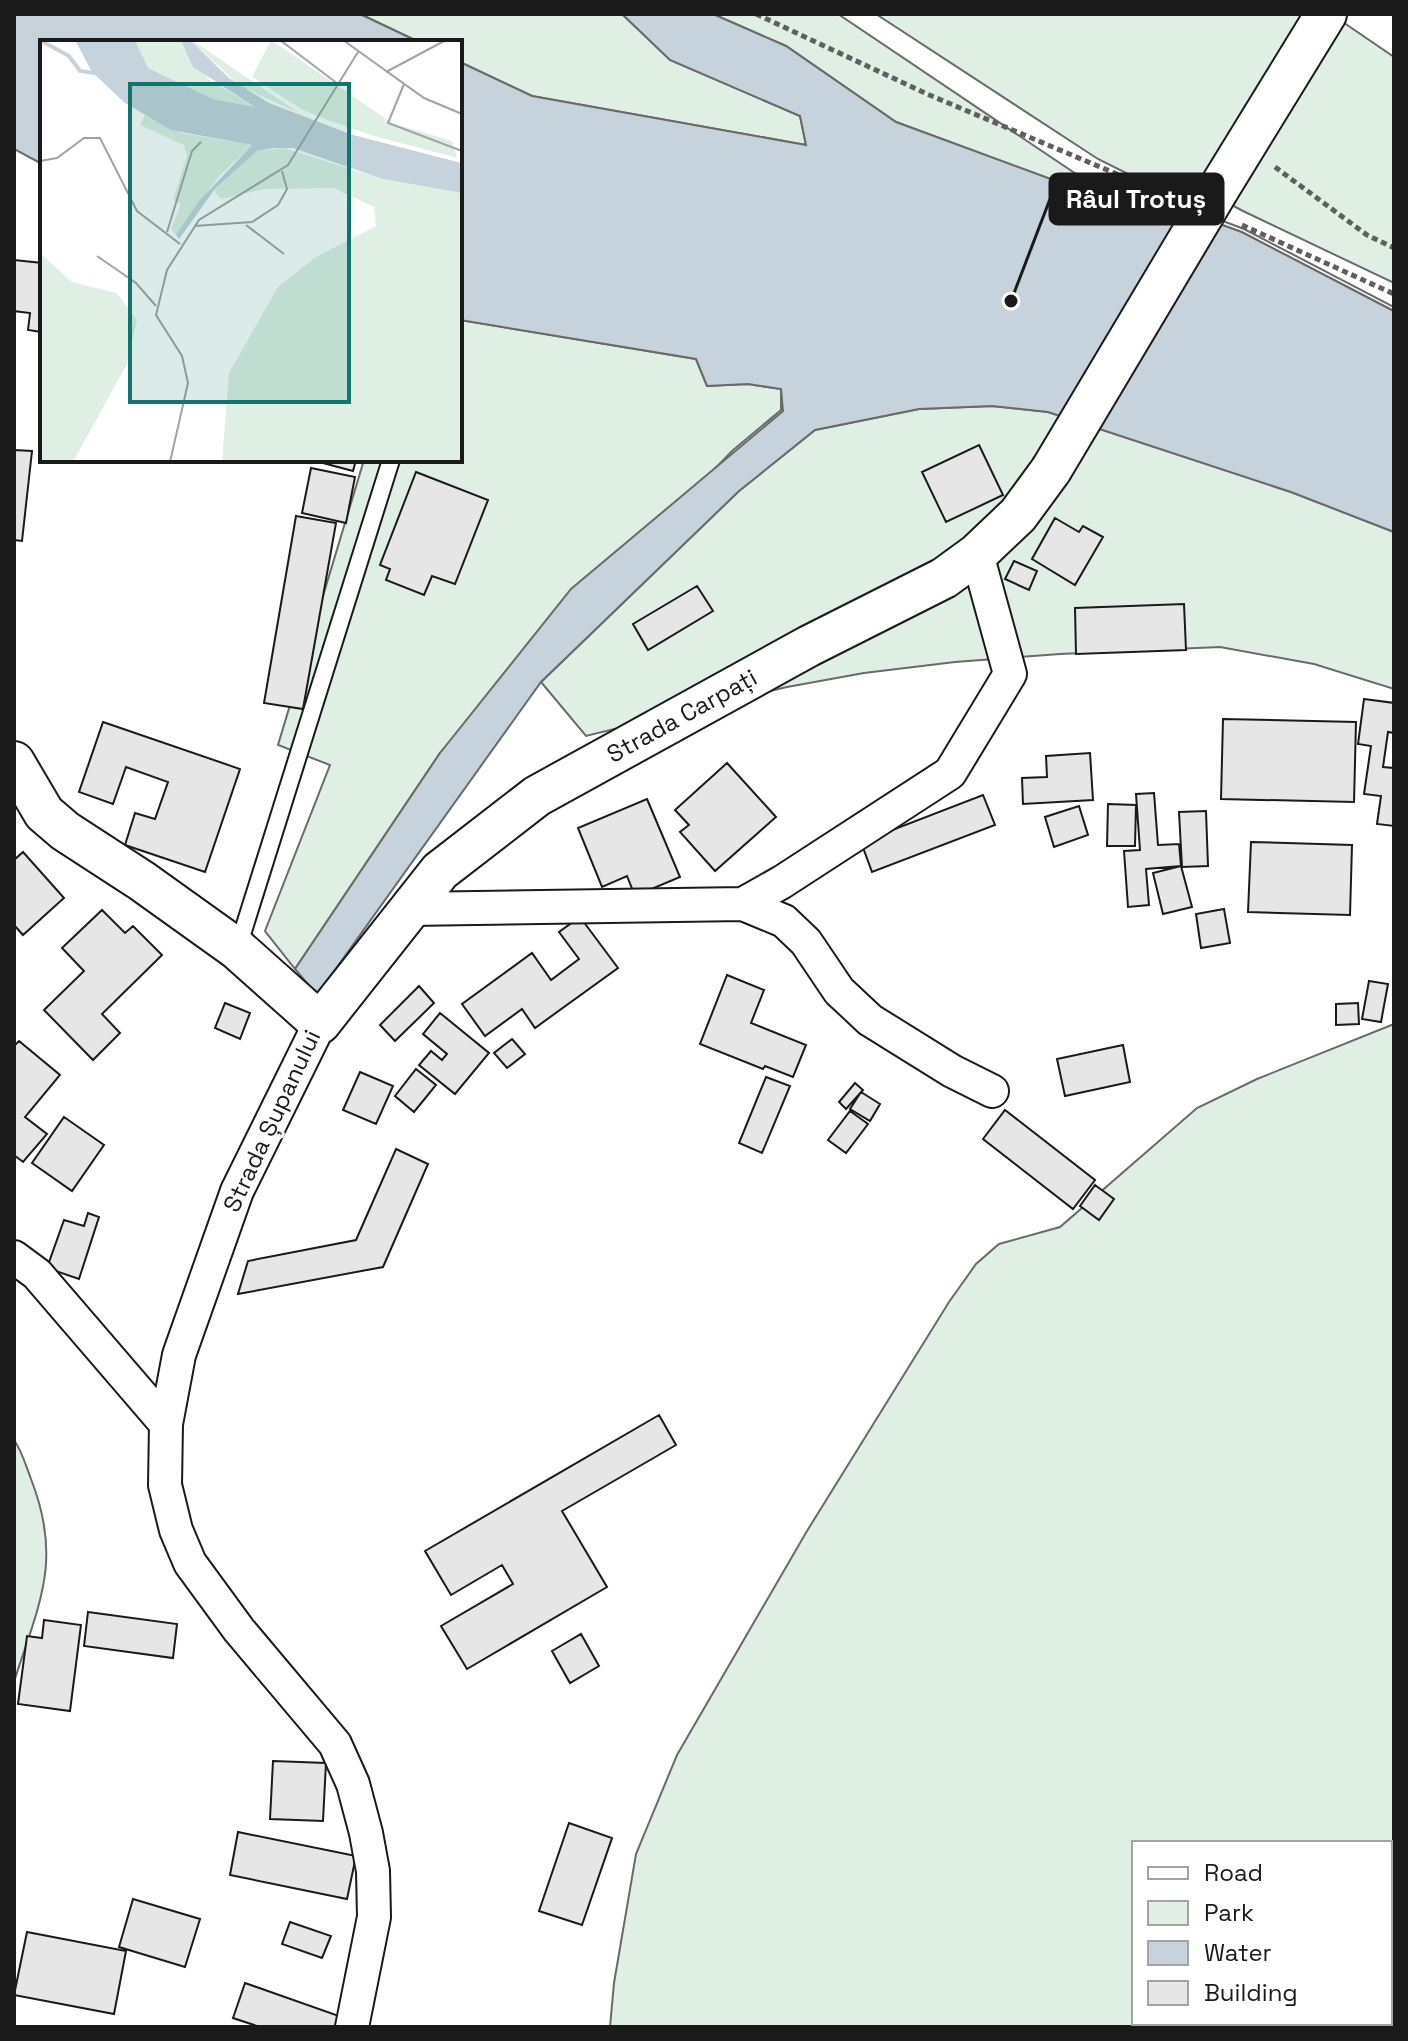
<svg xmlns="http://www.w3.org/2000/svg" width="1408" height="2041" font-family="'Space Grotesk',sans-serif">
<rect width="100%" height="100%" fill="#fff"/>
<path fill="#e0efe3" stroke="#6a6a6a" stroke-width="2" fill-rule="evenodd" d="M360 14H622L670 60 800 116 806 145 532 96 460 62V42H419Z
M713 14H838L1088 182 1064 184 896 122 786 46Z
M876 14H1331L1394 57V283L1243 211 1204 190 1136 178 1098 159Z
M460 320 696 359 707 386 748 384 781 389V410L732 451 440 753 295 969 265 931 330 765 278 745 364 460H460Z
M992 406 1048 412 1291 492 1394 532V689L1314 664 1220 647 1060 654 955 662 864 673 787 687 586 736 541 682 739 491 815 430 919 409Z
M1394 1024V2027H610L614 1983 636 1854 677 1755 807 1531 949 1302 976 1264 999 1244 1060 1227 1197 1108 1257 1079ZM1134 1843H1390V2023H1134Z
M14 1440C22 1451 26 1466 31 1479 63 1561 39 1603 14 1682Z"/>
<path fill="#c6d2dc" stroke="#6a6a6a" stroke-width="2" d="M14 14H360L419 42H42V164L14 149Z
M622 14H713L786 46 896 122 1064 184 1088 182 1133 202 1182 210 1242 232 1394 311V532L1291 492 1048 412 992 406 919 409 815 430 739 491 541 682 317 995 295 969 440 753 571 589 783 411 781 389 748 384 707 386 696 359 460 320V62L532 96 806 145 800 116 670 60Z"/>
<path fill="#fff" stroke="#6a6a6a" stroke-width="2" d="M1082 179H1089L1134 198 1183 206 1244 229 1394 307V311L1242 232 1182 210 1133 202Z"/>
<path fill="#e6e6e6" stroke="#1a1a1a" stroke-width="2" d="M14 260 42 263V332L28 330 30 313 14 311Z
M979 445 1003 495 946 522 922 472Z
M14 450 32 451 22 541 14 540Z
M324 460H356L353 471 323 463Z
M311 468 355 477 346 523 302 513Z
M416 472 488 500 455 584 432 576 424 595 386 580 390 569 380 565Z
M296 516 336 523 303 709 264 703Z
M1055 518 1079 532 1083 526 1103 537 1075 585 1032 559Z
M1014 561 1037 571 1029 590 1005 579Z
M697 586 713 611 648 650 633 624Z
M1184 604 1186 650 1076 654 1075 608Z
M1364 699 1394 703V733L1388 732 1383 767 1394 768V826L1377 824 1381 796 1364 794 1371 746 1358 744Z
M1223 719 1356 722 1354 802 1221 799Z
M103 722 240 769 205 872 125 845 135 813 155 819 168 782 126 767 113 804 79 792Z
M1090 753 1093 800 1023 804 1022 778 1047 777 1046 756Z
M727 763 776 817 715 871 680 832 689 825 675 810Z
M1154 793 1158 845 1179 844 1181 866 1146 869 1149 905 1128 907 1124 851 1140 850 1136 794Z
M983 795 995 825 872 872 861 842Z
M647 799 680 877 635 896 627 876 602 887 578 828Z
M1108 804 1136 805 1135 846H1107Z
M1079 806 1088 835 1054 847 1045 817Z
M1206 811 1208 866 1182 867 1179 812Z
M1251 842 1352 845 1350 915 1248 912Z
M23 852 64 898 23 935 14 925V860Z
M1181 866 1192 907 1163 914 1153 873Z
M1224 909 1230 943 1201 948 1196 914Z
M102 910 125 933 133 926 162 955 102 1014 120 1033 93 1060 44 1010 84 971 62 948Z
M580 917 618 968 535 1028 522 1009 485 1036 462 1004 532 953 551 980 579 959 559 932Z
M727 975 764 990 751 1023 806 1045 793 1077 765 1066 763 1069 700 1044Z
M1369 981 1388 984 1381 1022 1362 1019Z
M419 986 434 1003 395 1041 380 1025Z
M225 1003 250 1013 240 1039 215 1028Z
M1358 1003 1359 1024 1336 1025V1004Z
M440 1013 489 1053 455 1094 419 1065 431 1051 442 1060 447 1054 423 1034Z
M512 1039 525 1054 507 1068 494 1053Z
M19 1041 60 1075 25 1117 47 1134 23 1162 14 1155V1046Z
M1123 1045 1130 1082 1065 1096 1057 1059Z
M416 1069 436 1085 414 1112 395 1096Z
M360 1072 393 1086 376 1124 343 1110Z
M766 1077 790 1086 762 1153 739 1143Z
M855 1083 863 1090 846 1109 839 1102Z
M861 1092 880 1104 870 1121 850 1109Z
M1005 1110 1095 1180 1073 1209 983 1139Z
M850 1111 868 1124 846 1153 828 1140Z
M64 1117 104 1145 72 1191 32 1163Z
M396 1149 428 1164 383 1267 238 1294 248 1261 356 1240Z
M1095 1185 1114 1199 1099 1220 1080 1206Z
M88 1213 99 1217 79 1279 47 1268 64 1220 84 1226Z
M659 1415 676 1445 562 1511 607 1587 467 1669 441 1626 513 1584 502 1565 451 1595 425 1551Z
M88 1612 177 1624 173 1658 84 1646Z
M44 1620 81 1625 70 1711 18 1704 27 1636 42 1638Z
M581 1634 599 1666 570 1683 552 1651Z
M273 1761 326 1763 323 1821 270 1819Z
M569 1823 612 1838 582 1925 539 1911Z
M238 1832 356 1856 347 1899 230 1875Z
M133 1899 200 1919 185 1967 119 1947Z
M290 1922 331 1936 322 1958 282 1944Z
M27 1932 126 1951 114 2014 14 1995Z
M245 1983 339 2016 335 2027H260L233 2018Z"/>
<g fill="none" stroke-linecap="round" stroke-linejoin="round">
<defs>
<path id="service" d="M238 947 391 460"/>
<path id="minor" d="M743 904 784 921 806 942 839 991 870 1020 952 1071 992 1091
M409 909 743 904 782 882 950 773 1010 674 977 554
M320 1023 237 1191 179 1355 166 1424 165 1485 176 1530 190 1563 239 1630 335 1744 353 1784 366 1833 373 1871 374 1917 352 2027
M14 1257 37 1274 166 1424"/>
<path id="tertiary" d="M1218 190 1326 14
M14 762 44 813 65 831 142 881 237 949 320 1023 440 871 537 796 809 646 944 578 977 554 1018 515 1051 470"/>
</defs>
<use href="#service" stroke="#1a1a1a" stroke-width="20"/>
<use href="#minor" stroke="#1a1a1a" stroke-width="36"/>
<use href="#tertiary" stroke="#1a1a1a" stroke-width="44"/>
<path stroke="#5f5f5f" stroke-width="5" stroke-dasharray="6 4" stroke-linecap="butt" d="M756 14 927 94 1169 196
M1275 167 1367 235 1394 248
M1242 225 1394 294"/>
<use href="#service" stroke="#fff" stroke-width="16"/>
<use href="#minor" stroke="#fff" stroke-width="32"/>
<use href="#tertiary" stroke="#fff" stroke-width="40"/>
<defs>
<path id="tertiary-bridge" d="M1051 470 1218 190"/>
</defs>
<use href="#tertiary-bridge" stroke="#1a1a1a" stroke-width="44" stroke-linecap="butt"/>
<use href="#tertiary-bridge" stroke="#fff" stroke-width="40"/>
</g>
<g text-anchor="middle" stroke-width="6" stroke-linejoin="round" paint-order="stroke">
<g font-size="24" fill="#1a1a1a" stroke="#fff">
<text transform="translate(682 716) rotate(-29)" y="8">Strada Carpați</text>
<text transform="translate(272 1121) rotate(-65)" y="8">Strada Șupanului</text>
</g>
</g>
<g transform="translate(40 40)">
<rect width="422" height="422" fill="#fff"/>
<path d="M95 0H141L168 39 215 67 173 59 108 28ZM150 0H152L259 73 200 46ZM231 0 352 83 412 101 417 118 308 89 261 69 212 37ZM105 75 141 93 212 105 179 136 136 195 131 189 141 164 133 160 147 116 144 105 100 85ZM244 108 343 139 422 153V422H182L189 333 238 247 276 217 336 186 334 167 294 148 225 149 181 159 174 151 217 111ZM0 213 32 242 77 253 97 280 87 324 33 422H0Z" fill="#e0efe3"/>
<path d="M35 0H95L108 28 173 59 215 67 153 27 141 0H150L189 38 229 63 310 94 422 123V153L343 139 253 108H233L217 111 174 150 139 199 136 195 159 161 212 105 131 90 85 63 52 32Z" fill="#c6d2dc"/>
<path d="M250 67 357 104 422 119V123L310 94Z" fill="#fff"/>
<path fill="none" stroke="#c6d2dc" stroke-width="4" d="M0 0 29 16 40 31 55 33"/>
<path fill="none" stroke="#a3a3a3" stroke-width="2" d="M240 0 298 44M303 0 384 58 422 74M346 32 406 0M364 44 348 83 422 111M0 121 17 118 44 98H60L97 171 140 204M206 185 244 214M154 186 212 182 238 165 247 149 242 131M127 192 152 111 161 102M57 216 96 243 116 266M130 422 148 343 142 316 116 275 127 230 159 180 248 125 318 12"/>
<path fill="#0f766e" fill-opacity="0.15" stroke="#0f766e" stroke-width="4" d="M90 44H309V362H90Z"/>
<rect width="422" height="422" fill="none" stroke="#1a1a1a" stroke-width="4"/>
</g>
<path fill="none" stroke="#1a1a1a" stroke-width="3" d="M1011 301L1050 199"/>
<circle fill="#1a1a1a" stroke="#fff" stroke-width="3" cx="1011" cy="301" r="8"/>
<rect fill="#1a1a1a" stroke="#1a1a1a" stroke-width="3" x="1050" y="174" width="173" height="50" rx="8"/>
<g font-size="26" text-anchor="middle" font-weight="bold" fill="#fff">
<text x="1136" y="208">Râul Trotuș</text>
</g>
<rect width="1408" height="2041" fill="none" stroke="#1a1a1a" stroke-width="32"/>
<rect x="1132" y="1841" width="260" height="184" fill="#ffffff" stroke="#a3a3a3" stroke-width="2"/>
<rect x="1148" y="1867" width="40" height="12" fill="#ffffff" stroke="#a3a3a3" stroke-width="2"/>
<text x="1204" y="1881" font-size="24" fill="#1a1a1a">Road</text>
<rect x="1148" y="1901" width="40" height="24" fill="#e0efe3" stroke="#a3a3a3" stroke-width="2"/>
<text x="1204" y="1921" font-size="24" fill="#1a1a1a">Park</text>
<rect x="1148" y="1941" width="40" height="24" fill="#c6d2dc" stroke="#a3a3a3" stroke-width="2"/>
<text x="1204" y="1961" font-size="24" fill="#1a1a1a">Water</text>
<rect x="1148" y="1981" width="40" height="24" fill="#e6e6e6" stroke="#a3a3a3" stroke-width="2"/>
<text x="1204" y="2001" font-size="24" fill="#1a1a1a">Building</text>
</svg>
